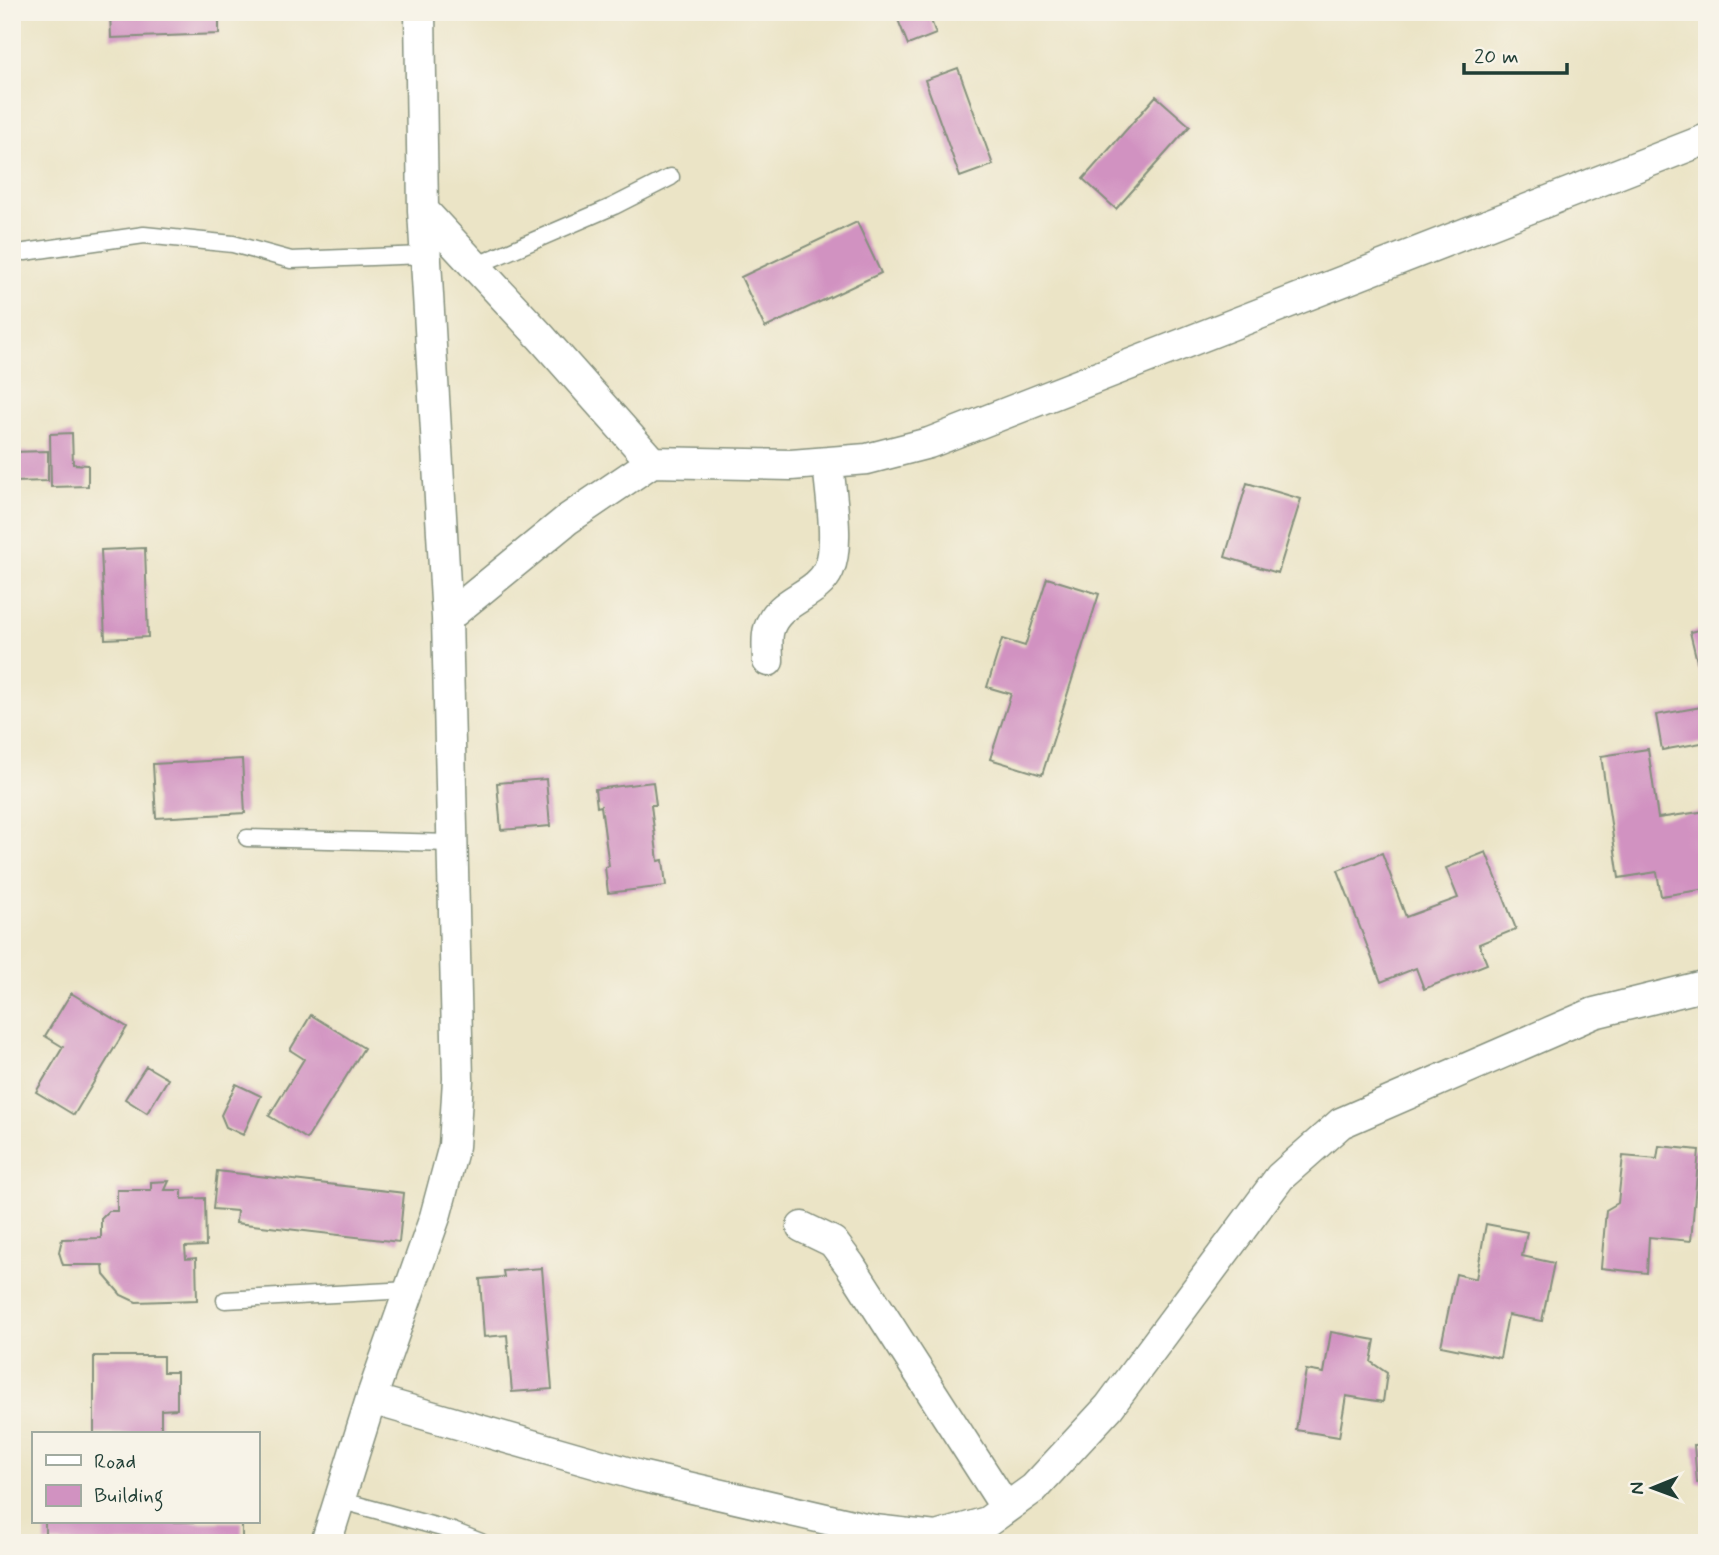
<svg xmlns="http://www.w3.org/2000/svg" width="1719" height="1555" font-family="Mynerve,sans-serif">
<rect width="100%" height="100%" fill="#f7f3e8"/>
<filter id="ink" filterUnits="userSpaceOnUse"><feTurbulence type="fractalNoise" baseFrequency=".0143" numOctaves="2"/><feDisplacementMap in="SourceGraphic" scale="14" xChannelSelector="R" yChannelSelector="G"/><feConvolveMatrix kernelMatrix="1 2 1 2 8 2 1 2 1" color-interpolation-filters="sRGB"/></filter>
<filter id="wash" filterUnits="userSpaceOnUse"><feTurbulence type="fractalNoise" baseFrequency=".00686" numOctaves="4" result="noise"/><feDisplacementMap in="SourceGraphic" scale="28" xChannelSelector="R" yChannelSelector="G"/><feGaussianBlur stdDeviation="1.57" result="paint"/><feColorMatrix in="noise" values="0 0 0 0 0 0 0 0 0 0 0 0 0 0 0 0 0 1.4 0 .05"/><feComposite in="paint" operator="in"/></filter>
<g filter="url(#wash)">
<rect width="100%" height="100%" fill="#ebe4c6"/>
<g id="blocks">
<path fill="#d192c1" d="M110 12H219V34L111 38Z
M895 12H928L936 34 908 45Z
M958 68 993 165 960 177 925 80Z
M1156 96 1190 126 1116 209 1083 179Z
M857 222 881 273 765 328 741 277Z
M72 433 73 464 88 465V486L51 487 50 434Z
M48 451V481L12 482V452Z
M1247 483 1301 499 1278 573 1225 557Z
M145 548 148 637 105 639 101 550Z
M1047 578 1099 594 1042 775 990 759 1011 694 987 687 1002 639 1025 646Z
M1707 628V681L1702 682 1690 632Z
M1707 706V742L1662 750 1656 715Z
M1648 749 1658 818 1707 811V889L1661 896 1657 872 1619 878 1601 756Z
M242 759 245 813 156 818 153 764Z
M546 779 550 826 501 830 497 783Z
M653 782 656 805H651L658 861 663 860 666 886 608 893 605 867 609 866 601 806 597 807 595 789Z
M1486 852 1516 929 1479 944 1487 964 1424 989 1416 968 1381 982 1338 870 1382 853 1406 917 1458 898 1446 868Z
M71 993 127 1027 74 1115 36 1092 63 1047 45 1036Z
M311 1015 364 1048 307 1139 269 1116 304 1059 290 1050Z
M146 1066 168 1079 147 1113 125 1099Z
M236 1084 261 1096 243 1135 226 1127 221 1115Z
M1659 1146 1699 1150 1691 1241 1649 1237 1647 1273 1601 1268 1606 1210 1618 1203 1623 1156 1657 1159Z
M217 1171 404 1193 399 1242 236 1223 237 1211 213 1209Z
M169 1181 165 1190H182V1199L205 1198 206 1246 185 1247 186 1259 196 1258 197 1300 136 1302 121 1295 104 1275 103 1265H63L59 1252 62 1239 101 1238V1219L109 1211H117V1190H151V1182Z
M1486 1224 1527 1232 1522 1256 1554 1263 1542 1321 1508 1315 1500 1358 1441 1346 1456 1274 1476 1279Z
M542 1268 552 1389 512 1392 507 1335 484 1337 480 1279 504 1277 503 1271Z
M1331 1332 1375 1340 1371 1362 1387 1373 1383 1402 1346 1396 1339 1437 1296 1430 1306 1370 1324 1373Z
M94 1356H163V1372H177V1409L161 1410V1434H94Z
M1707 1444V1482L1697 1483 1694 1445Z
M45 1522H242V1543H45Z
M1620 1536 1622 1543H1596V1542Z"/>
</g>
</g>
<g filter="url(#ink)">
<use href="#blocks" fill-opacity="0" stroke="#85907d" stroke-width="2"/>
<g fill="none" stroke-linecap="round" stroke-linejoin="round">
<defs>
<path id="lane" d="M25 252 144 235 233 244 291 260 425 255
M475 266 614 206 671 177
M247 838 452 843
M225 1300 409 1290
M339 1500 453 1531 481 1542"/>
<path id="street" d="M423 210 541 337 652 462
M447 618 568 519 652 462 791 465 867 459 929 443 1707 139
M768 661C768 651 766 638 769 629 778 599 817 597 829 569 840 545 830 490 828 462
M802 1227 833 1242 850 1265 1006 1508
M371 1399 640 1476 874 1530 936 1537 987 1522 1034 1488 1109 1407 1280 1177 1341 1123 1594 1013 1707 985
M326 1543 371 1399 435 1217 454 1146 458 1079 447 618 423 210 420 12"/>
</defs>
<use href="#lane" stroke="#85907d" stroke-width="19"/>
<use href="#street" stroke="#85907d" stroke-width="33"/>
<use href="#lane" stroke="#fff" stroke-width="16"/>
<use href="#street" stroke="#fff" stroke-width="30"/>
</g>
</g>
<rect width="1719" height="1555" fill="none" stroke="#f7f3e8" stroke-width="42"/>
<rect x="32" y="1432" width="228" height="91" fill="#f7f3e8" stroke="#a1aaa0" stroke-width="2"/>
<rect x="46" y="1455" width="35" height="10" fill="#ffffff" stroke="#a1aaa0" stroke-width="2"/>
<text x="94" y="1468" font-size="21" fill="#1f3d34">Road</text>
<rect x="46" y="1485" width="35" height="21" fill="#d192c1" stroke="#a1aaa0" stroke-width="2"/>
<text x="94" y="1502" font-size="21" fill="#1f3d34">Building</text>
<g transform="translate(1653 1488) rotate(269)" stroke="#f7f3e8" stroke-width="5" paint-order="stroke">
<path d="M0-5L12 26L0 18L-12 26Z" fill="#1f3d34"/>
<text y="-10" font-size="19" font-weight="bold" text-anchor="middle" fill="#1f3d34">N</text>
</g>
<path d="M1464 63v10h103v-10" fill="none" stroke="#1f3d34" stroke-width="3.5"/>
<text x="1474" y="63" font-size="21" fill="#1f3d34" stroke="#f7f3e8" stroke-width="5" paint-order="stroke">20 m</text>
</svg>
